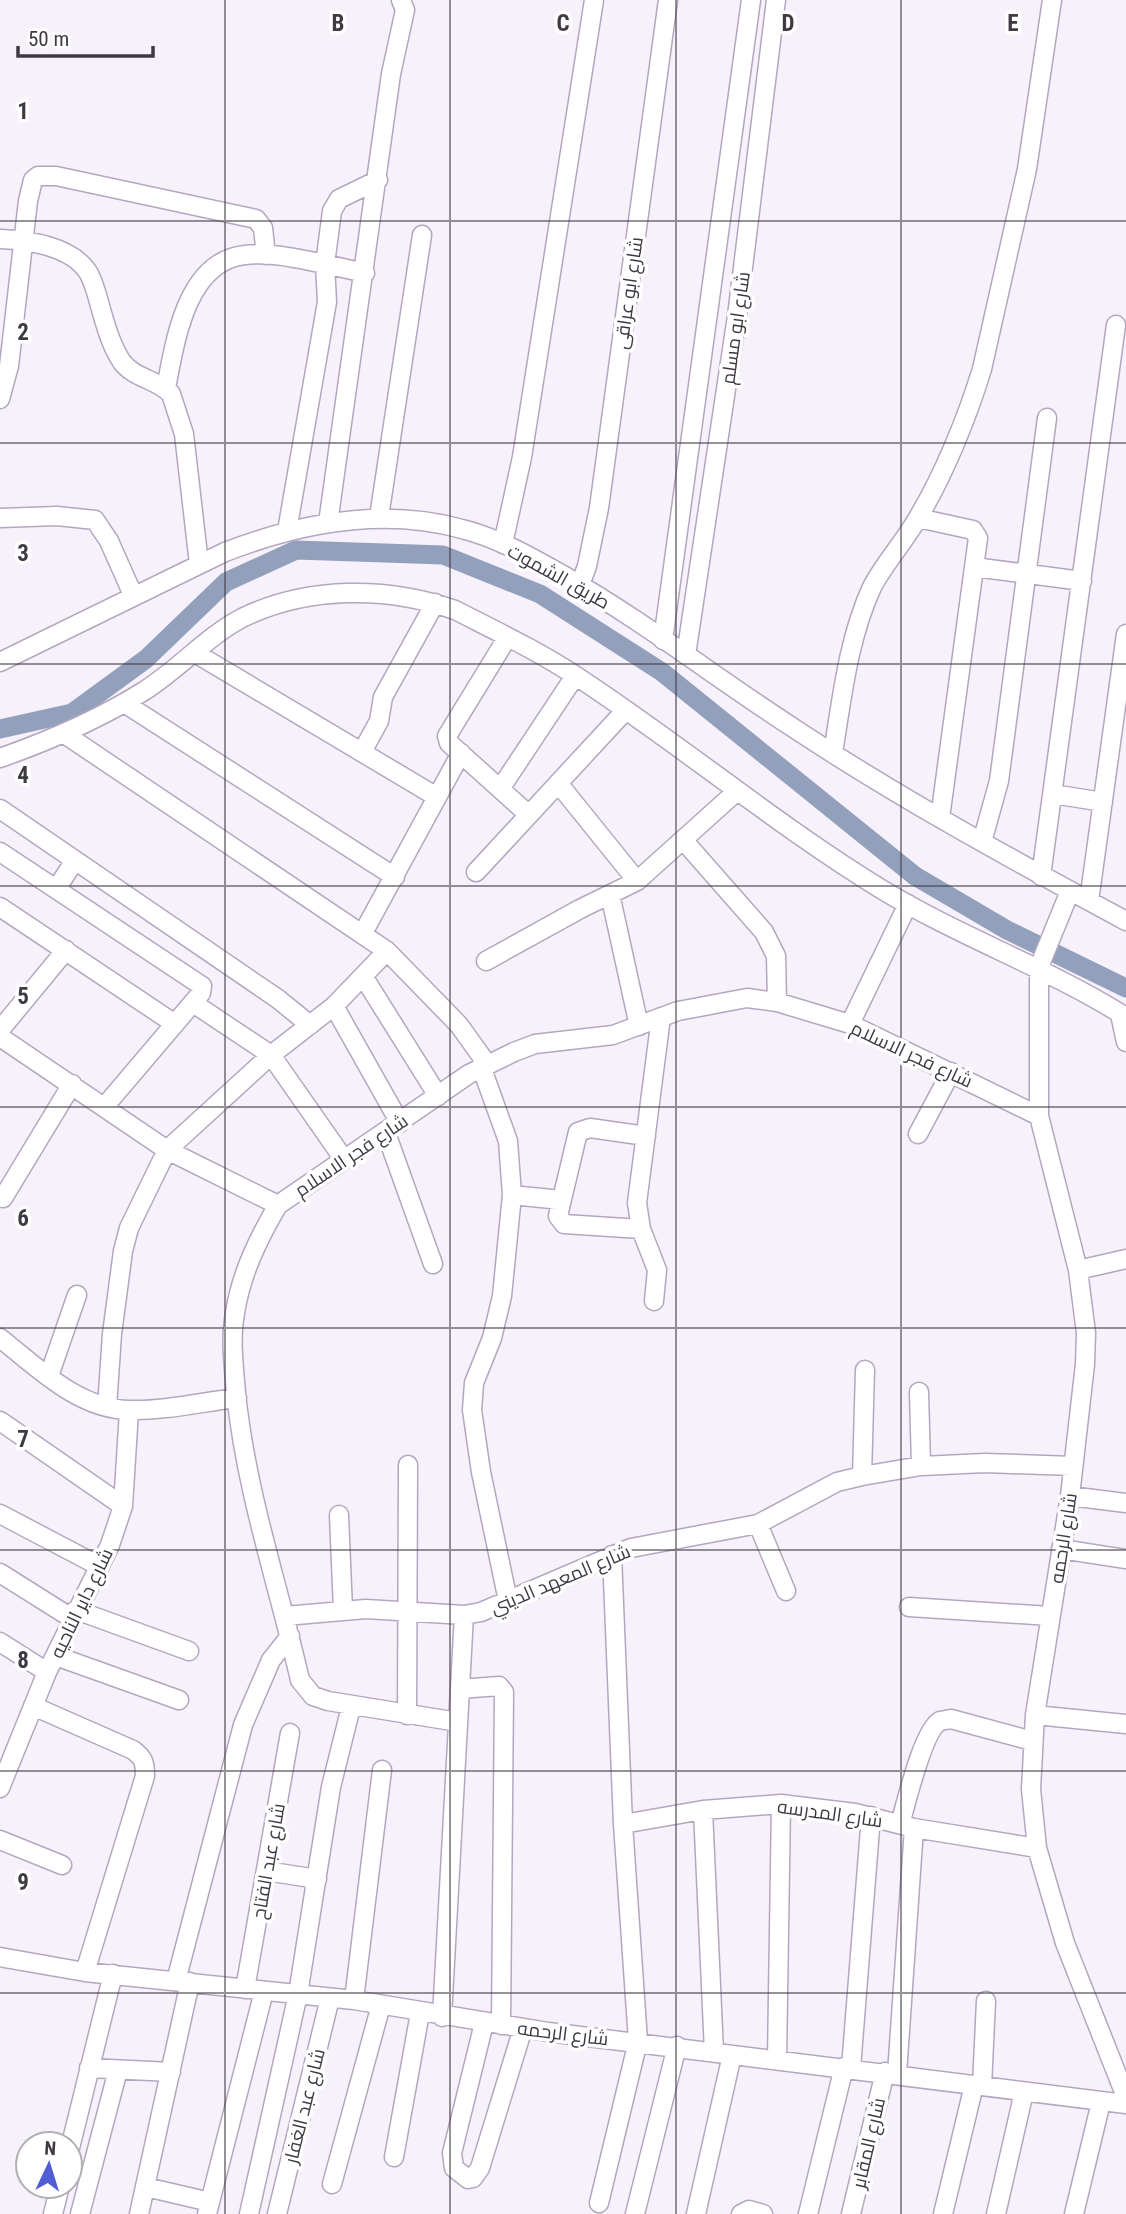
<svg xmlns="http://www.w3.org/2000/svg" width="1126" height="2214" font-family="'Roboto Condensed',Cairo,sans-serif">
<rect width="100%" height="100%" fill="#f7f1fc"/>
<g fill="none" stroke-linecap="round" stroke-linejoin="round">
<path stroke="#92a0bc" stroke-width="19" d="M0 729 72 713 146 659 226 582 296 550 443 555 540 594 662 672 915 876 1007 930 1126 988"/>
<defs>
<path id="minor" d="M0 239C28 240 71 246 88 272 95 284 98 299 102 313 107 330 112 347 122 362 135 379 157 379 171 394L184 434 199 564
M365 273 325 264 332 211 339 199 378 180
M166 388C175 342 186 261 245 255 272 252 299 259 325 264L327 302 287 531
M0 399 9 366 28 201 33 180 38 176H56L256 219 263 228 266 255
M379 517 422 235
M0 518 57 516 95 520 109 541 133 595
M918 518 973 530 978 538 940 818
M328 523 391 74 405 10 401 0
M503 544 522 457 594 0
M974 567 1082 581
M580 585 587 566 599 508 668 0
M507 638 447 736 449 743 529 815
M663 640 751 0
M195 653 437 797
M686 655 737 316 776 0
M0 662 225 552C300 523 382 507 462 529 498 538 531 557 563 575 643 621 715 677 792 727 899 798 1013 860 1126 921
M124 703 395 877
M66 735 387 951 459 1025 487 1064
M362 752 379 721 383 697 435 603
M833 753C842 698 848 639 872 587 884 564 903 543 916 521 943 477 967 418 982 369L1027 169 1052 0
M0 758C51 740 98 720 144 691 179 669 206 637 242 618 307 586 388 586 455 610 496 631 538 651 576 676 680 744 775 824 881 889 960 937 1048 968 1126 1017
M558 783 637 881
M500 789 575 676
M1053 794 1103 802
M0 809 278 999 310 1025
M684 841 764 932 776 956 777 1002
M982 842 999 781 1047 418
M0 852 202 986 201 993 105 1106
M476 872 625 711
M1041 876 1116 325
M57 888 75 860
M1070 891 1039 967V1116L1078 1270 1086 1333 1085 1364 1070 1496 1035 1715 1031 1789 1037 1848 1065 1943 1126 2097
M610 894 639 1026
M1089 901 1126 634
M0 907 175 1024
M363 933 461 753
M486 961 580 909 637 881 736 792
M363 976 438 1096
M193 1003 271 1055 343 1158
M334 1006 400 1123
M1120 1014 1126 1042
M850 1024 908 904
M0 1030 66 950
M0 1037 167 1150 278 1205
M481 1066 508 1141 512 1195 502 1296 492 1338 474 1383 472 1410 481 1472 508 1601
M386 1133 433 1264
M918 1134 951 1072
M512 1195 561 1200
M3 1198 72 1084
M641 1229 564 1224 558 1216 578 1132 590 1128 646 1136
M1078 1270 1126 1259
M654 1301 657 1270 641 1229 637 1203 661 1017
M0 1338C37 1367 79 1410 130 1410 165 1411 202 1402 237 1398
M49 1376 77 1295
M919 1392 921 1466
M107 1407 112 1334 123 1251 129 1228 167 1150 271 1055 334 1006 387 951
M0 1421 123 1506
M862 1476 865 1370
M1070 1496 1126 1503
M0 1514 99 1566
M339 1515 343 1610
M758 1524 786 1591
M1061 1549 1126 1559
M0 1573 73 1619
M909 1607 1050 1616
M76 1610 189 1651
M285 1616 366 1609 464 1615 481 1612 631 1548 758 1524 837 1482 862 1476 921 1466 985 1463 1073 1466
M0 1642 47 1672
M56 1656 179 1700
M460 1689 499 1686 504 1692 501 2025
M33 1706 133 1750C144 1758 145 1763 145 1776L85 1972
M407 1715 408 1465
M1035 1715 1126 1724
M458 1722 328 1701 313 1696 300 1680C278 1584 246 1492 236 1393 234 1367 230 1340 235 1313 241 1274 258 1239 278 1205L469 1074 514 1052 535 1044 613 1035 678 1011 747 998 777 1002 850 1024 1039 1116
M0 1788 47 1672 110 1545 123 1506 129 1411
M703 1810 714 2052
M623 1824 703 1810 781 1804 855 1813 914 1828 1037 1848
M900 1824C906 1804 923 1730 940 1721 941 1721 950 1719 951 1719L1032 1741
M0 1840 62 1865
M266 1871 317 1879
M0 1957 85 1972 354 2000 548 2032 1126 2104
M176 1981 243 1725 271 1660 290 1636
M245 1989 290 1733
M354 2000 382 1770
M442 2017 464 1615
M484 2023 452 2153 454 2168 468 2179 473 2178 480 2168 523 2028
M777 2060 781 1804
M89 2068 171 2072
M851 2068 871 1816
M897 2074 914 1828
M982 2086 986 2001
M70 2148 113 1974
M394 2157 420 2013
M332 2184 381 2005
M146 2187 210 2202
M599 2203 638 2041 623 1824 612 1555
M53 2214 60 2186
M80 2214 118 2070
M139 2214 190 1982
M207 2214 264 1991
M249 2214 298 1994 331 1787 351 1707
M277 2214 330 1998
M635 2214 677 2046
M696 2214 732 2055
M741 2214 749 2210 763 2214
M808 2214 844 2067
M851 2214 885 2072
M943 2214 974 2085
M996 2214 1024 2092
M1074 2214 1101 2102"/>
</defs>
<use href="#minor" stroke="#b5a6c0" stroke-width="21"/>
<use href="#minor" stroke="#fff" stroke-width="18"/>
</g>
<path fill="none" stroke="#3f3944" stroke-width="2" stroke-opacity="0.55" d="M225 0V2214M450 0V2214M676 0V2214M901 0V2214M0 221H1126M0 443H1126M0 664H1126M0 886H1126M0 1107H1126M0 1328H1126M0 1550H1126M0 1771H1126M0 1993H1126"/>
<g text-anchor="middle" stroke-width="7" stroke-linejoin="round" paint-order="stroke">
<g font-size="19" fill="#3f3944" stroke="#fff">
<text transform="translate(628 293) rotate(-82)" y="7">شارع ابو عراقى</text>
<text transform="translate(735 328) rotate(-82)" y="7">شارع ابو مسلم</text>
<text transform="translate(559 576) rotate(29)" y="7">طريق الشموت</text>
<text transform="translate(912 1054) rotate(25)" y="7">شارع فجر الاسلام</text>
<text transform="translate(351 1155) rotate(-34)" y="7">شارع فجر الاسلام</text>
<text transform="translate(1063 1538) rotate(-81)" y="7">شارع الرحمه</text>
<text transform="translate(560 1579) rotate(-23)" y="7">شارع المعهد الديني</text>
<text transform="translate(81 1603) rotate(-64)" y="7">شارع داير الناحيه</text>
<text transform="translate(830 1813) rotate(8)" y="7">شارع المدرسه</text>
<text transform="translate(268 1861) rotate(-80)" y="7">شارع عبد الفتاح</text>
<text transform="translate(563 2033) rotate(7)" y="7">شارع الرحمه</text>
<text transform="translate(304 2106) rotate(-76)" y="7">شارع عبد الغفار</text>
<text transform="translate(868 2143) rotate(-77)" y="7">شارع المقابر</text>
</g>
</g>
<g font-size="23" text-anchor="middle" font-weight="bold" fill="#3f3944" stroke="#fff" stroke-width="7" stroke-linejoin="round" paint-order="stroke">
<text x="338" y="31">B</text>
<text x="563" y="31">C</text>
<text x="788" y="31">D</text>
<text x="1013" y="31">E</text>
<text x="23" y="119">1</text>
<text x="23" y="340">2</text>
<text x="23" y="561">3</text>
<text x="23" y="783">4</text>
<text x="23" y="1004">5</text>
<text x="23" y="1226">6</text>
<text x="23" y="1447">7</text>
<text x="23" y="1668">8</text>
<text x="23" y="1890">9</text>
</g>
<g transform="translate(49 2165) rotate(4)"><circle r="33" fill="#ffffff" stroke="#b2b0b4" stroke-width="2"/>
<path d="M0-5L12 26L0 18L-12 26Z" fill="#515dd3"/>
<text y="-10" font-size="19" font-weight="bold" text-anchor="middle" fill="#3f3944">N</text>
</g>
<path d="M18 46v10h135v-10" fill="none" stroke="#3f3944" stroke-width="3.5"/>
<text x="28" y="46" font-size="21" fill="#3f3944" stroke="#ffffff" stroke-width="5" paint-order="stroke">50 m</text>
</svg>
